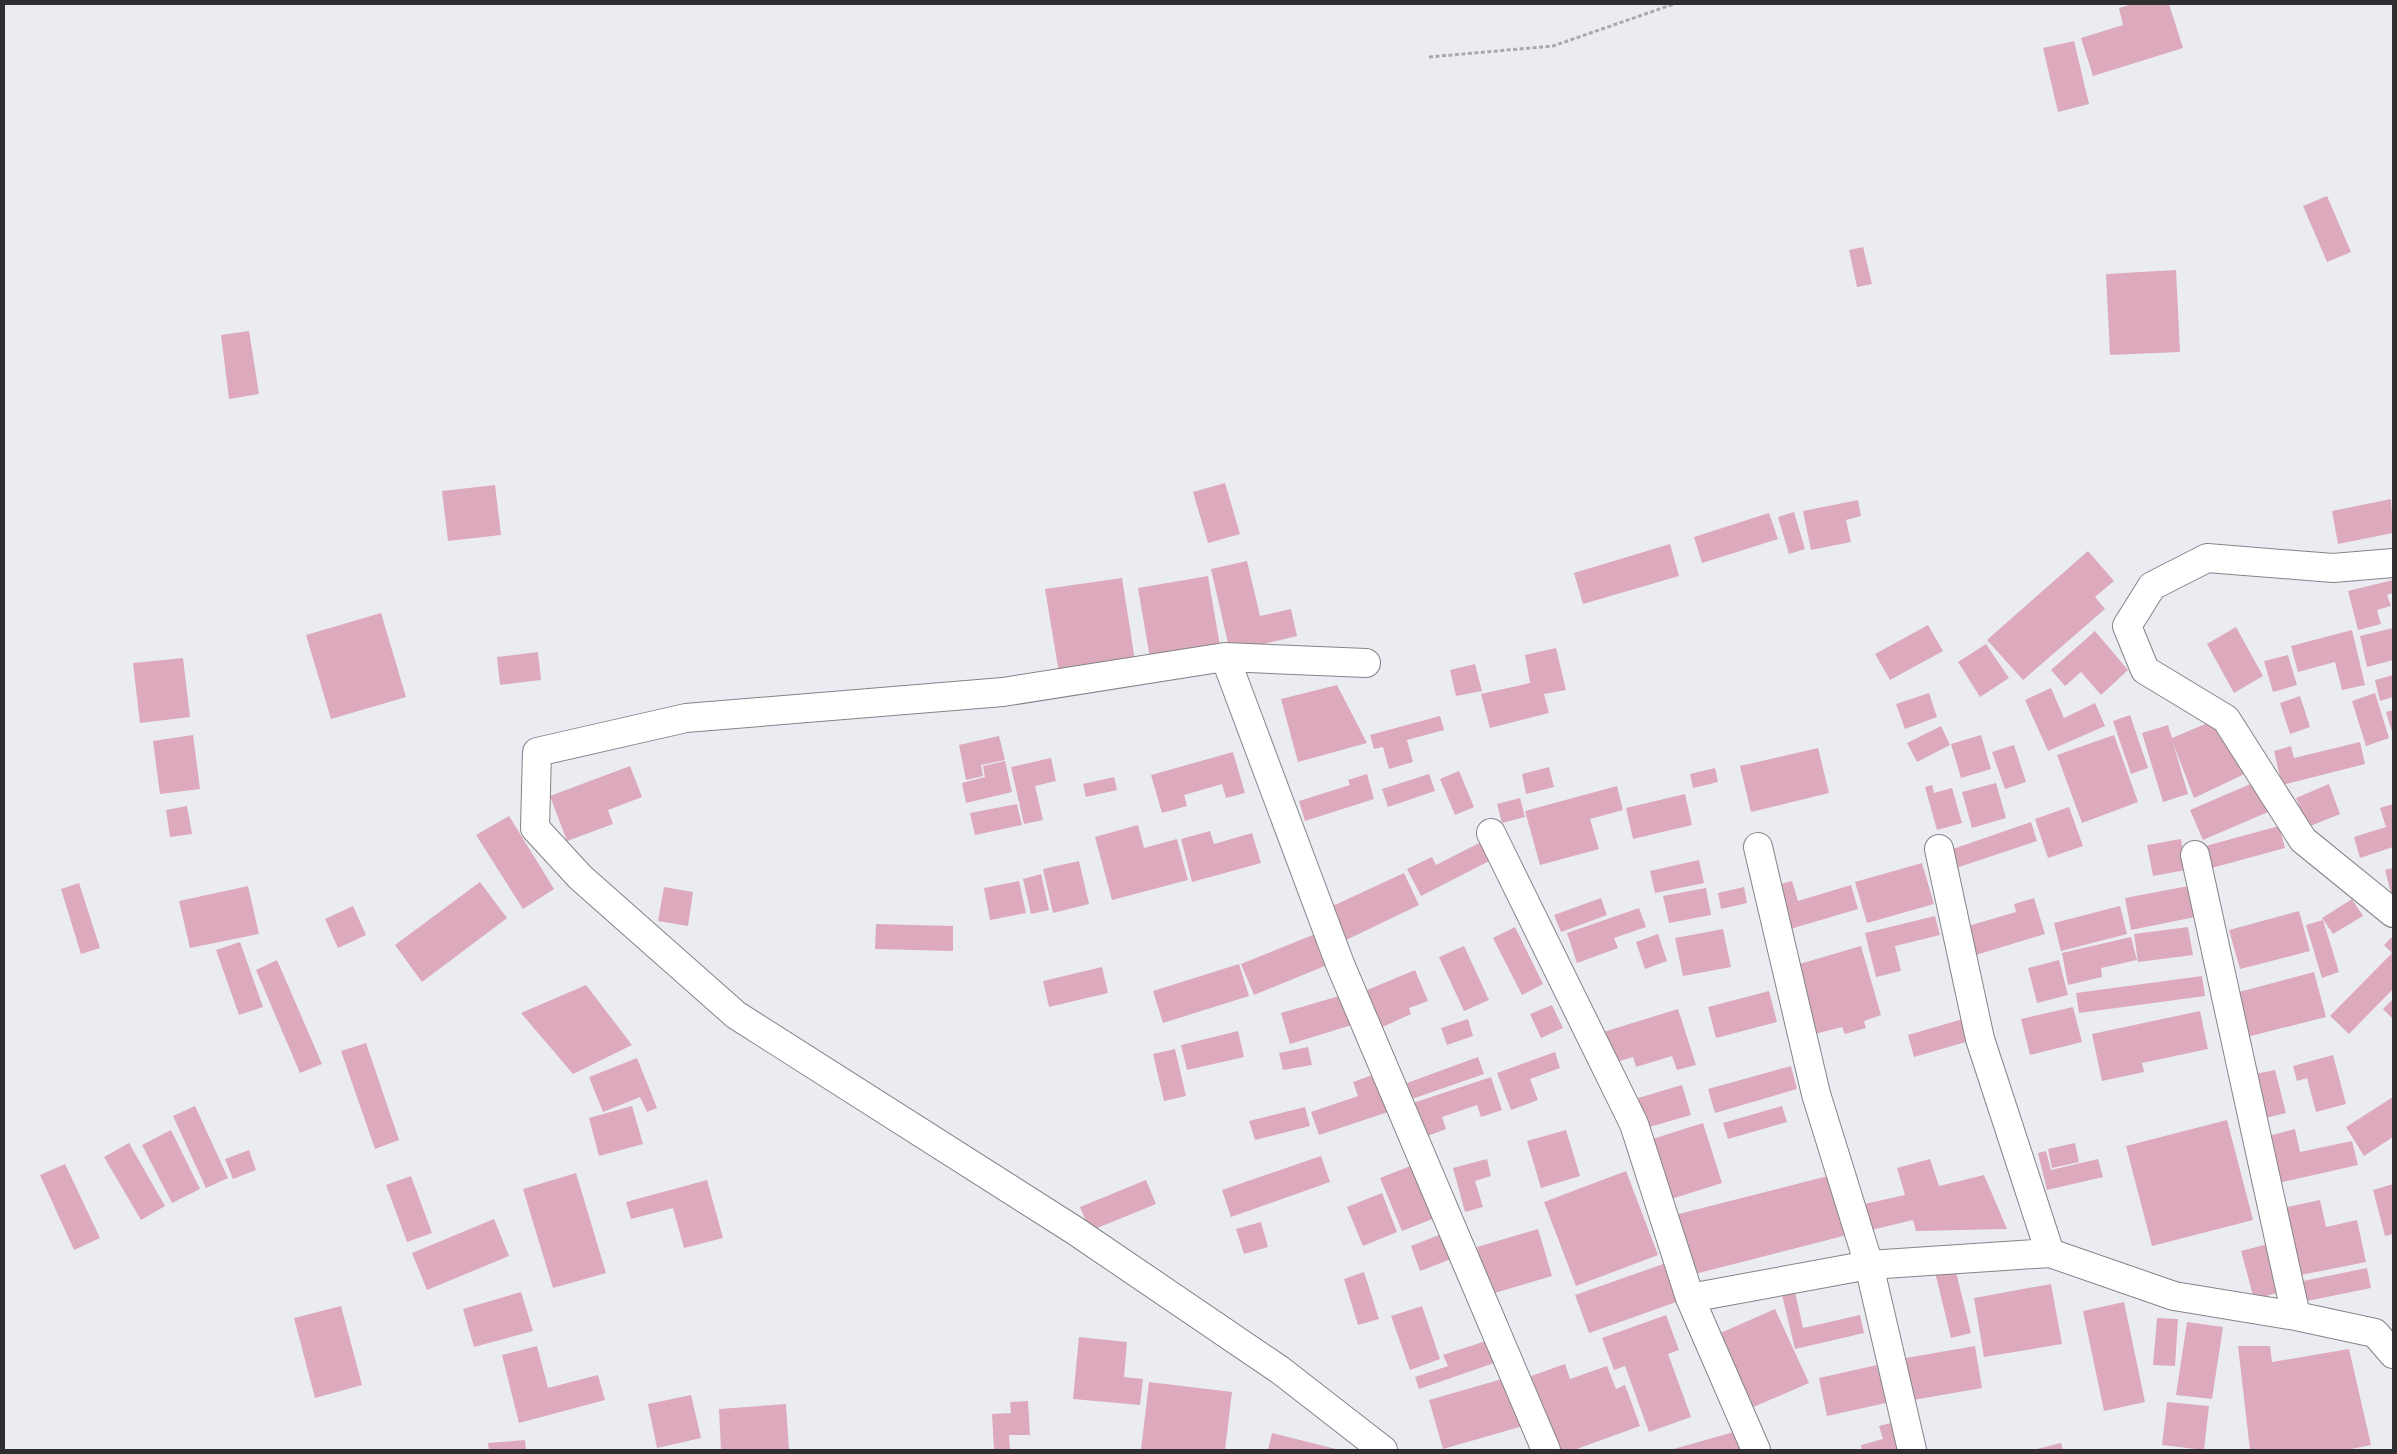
<svg xmlns="http://www.w3.org/2000/svg" width="2397" height="1454" font-family="'DM Sans',sans-serif">
<rect width="100%" height="100%" fill="#ebecf2"/>
<path fill="#dcaabc" d="M2132 4H2169L2183 48 2093 76 2081 38 2123 25 2119 8Z
M2074 41 2089 104 2058 112 2043 48Z
M2327 196 2351 252 2327 262 2303 206Z
M1863 247 1872 284 1857 287 1849 250Z
M2176 270 2180 352 2110 355 2106 274Z
M249 331 259 394 229 399 221 335Z
M1225 483 1240 534 1208 543 1193 492Z
M495 485 501 535 448 541 442 491Z
M2391 499 2393 533 2338 544 2332 511Z
M1858 500 1861 516 1846 520 1851 542 1811 550 1803 511Z
M1794 512 1805 549 1789 554 1778 517Z
M1769 513 1778 539 1702 563 1694 537Z
M1670 544 1679 576 1583 604 1574 573Z
M2088 551 2114 581 2095 597 2105 609 2023 680 1987 640Z
M1247 561 1260 616 1291 609 1297 636 1230 652 1211 569Z
M1208 576 1221 652 1151 664 1138 588Z
M1122 578 1136 667 1060 679 1045 589Z
M2393 580V593L2387 595 2391 606 2377 610 2381 624 2358 630 2348 591Z
M381 613 406 697 331 719 306 635Z
M1928 625 1943 651 1890 680 1875 654Z
M2236 627 2263 676 2234 693 2207 644Z
M2393 628V660L2367 667 2360 636Z
M2352 630 2365 685 2342 690 2335 662 2298 672 2291 646Z
M2095 631 2128 670 2101 695 2081 672 2065 686 2051 670Z
M1986 644 2009 678 1980 697 1958 662Z
M1556 648 1566 690 1544 694 1549 713 1490 728 1481 694 1530 683 1525 655Z
M538 652 541 680 500 685 497 657Z
M2288 655 2297 685 2273 692 2264 661Z
M183 658 190 717 140 723 133 663Z
M1475 664 1482 691 1456 696 1450 670Z
M2393 675V697L2380 701 2375 680Z
M1337 685 1367 743 1298 762 1281 699Z
M2051 688 2064 718 2095 703 2105 726 2048 751 2025 700Z
M1929 693 1937 717 1905 729 1896 704Z
M2375 693 2389 738 2366 746 2352 701Z
M2300 696 2310 727 2290 734 2280 703Z
M2393 710V735L2386 712Z
M2130 715 2148 768 2131 774 2113 721Z
M1440 716 1444 730 1407 740 1413 762 1389 769 1383 747 1374 749 1370 735Z
M2210 722 2251 771 2194 798 2173 743 2188 794 2163 802 2142 733 2168 725 2172 738Z
M1941 726 1950 745 1917 762 1907 743Z
M193 735 200 789 160 794 153 741Z
M1981 735 1991 769 1961 778 1951 744Z
M2114 735 2138 802 2082 823 2057 755Z
M999 736 1005 760 981 765 983 776 966 780 959 745Z
M2360 742 2365 764 2282 785 2274 751 2291 746 2294 758Z
M2014 745 2026 782 2005 789 1992 752Z
M1818 748 1829 793 1751 812 1740 766Z
M1233 752 1245 793 1226 798 1222 784 1184 795 1187 806 1162 813 1151 775Z
M1051 758 1056 781 1035 786 1043 820 1024 824 1011 767Z
M1005 761 1012 792 966 803 962 783 985 777 983 766Z
M630 766 642 797 608 810 613 824 567 841 550 796Z
M1549 767 1554 787 1526 794 1522 774Z
M1715 768 1718 782 1693 788 1690 774Z
M1459 771 1474 807 1455 815 1440 779Z
M1367 774 1374 799 1305 821 1299 801 1350 785 1348 780Z
M1429 774 1435 791 1388 807 1382 789Z
M1114 777 1117 790 1086 797 1083 784Z
M2255 782 2268 812 2203 840 2190 810Z
M1996 783 2006 818 1972 828 1962 792Z
M2329 784 2340 814 2308 827 2296 798Z
M1932 785 1934 793 1952 788 1962 823 1937 830 1925 787Z
M1617 786 1623 810 1590 819 1599 849 1540 865 1525 811Z
M1685 794 1692 825 1633 839 1626 808Z
M1520 798 1525 817 1502 823 1497 804Z
M1017 804 1022 825 975 835 970 813Z
M2393 804V847L2360 858 2354 837 2386 827 2380 808Z
M187 806 192 834 170 837 166 810Z
M2069 807 2083 846 2048 858 2035 819Z
M509 816 554 889 523 909 476 835Z
M2031 822 2037 841 1953 869 1947 851Z
M1138 825 1144 848 1177 839 1188 880 1112 900 1095 837Z
M2279 826 2285 848 2208 869 2202 847Z
M1210 831 1214 844 1252 833 1261 863 1192 882 1181 839Z
M2181 839 2186 870 2153 876 2147 845Z
M1485 840 1495 858 1421 896 1407 869 1432 857 1436 865Z
M1699 860 1704 883 1655 893 1650 871Z
M1079 861 1089 904 1053 913 1043 869Z
M1922 863 1934 904 1867 923 1855 882Z
M2393 868V892L2391 893 2385 870Z
M1404 873 1419 905 1342 942 1326 909Z
M1041 874 1049 910 1031 914 1023 879Z
M1019 881 1026 913 990 920 984 888Z
M1792 881 1798 901 1851 885 1858 909 1787 930 1773 886Z
M480 882 507 918 422 982 395 945Z
M79 883 100 948 81 954 61 889Z
M2194 885 2200 916 2131 930 2125 898Z
M248 886 259 934 190 948 179 901Z
M664 887 693 892 688 926 658 921Z
M1744 887 1747 903 1721 909 1718 893Z
M1706 888 1711 915 1669 923 1663 896Z
M1601 898 1607 915 1561 932 1554 915Z
M2034 898 2045 934 1976 955 1968 926 2016 912 2014 904Z
M2352 899 2363 916 2333 934 2322 918Z
M353 906 366 935 338 948 325 919Z
M2120 906 2127 934 2061 951 2054 923Z
M1639 908 1646 927 1614 938 1618 948 1577 963 1567 933Z
M2299 911 2310 951 2240 969 2229 930Z
M1935 916 1940 935 1895 946 1901 971 1876 977 1865 933Z
M2323 920 2339 972 2322 978 2306 925Z
M876 924 953 926V951L875 949Z
M1515 927 1543 984 1522 995 1493 938Z
M2188 927 2193 955 2138 962 2134 934Z
M1723 929 1731 967 1683 976 1675 938Z
M1320 932 1332 963 1254 995 1241 964Z
M1658 934 1667 961 1645 969 1636 942Z
M2393 936V989L2349 1034 2330 1016 2392 953 2384 945Z
M2131 937 2137 960 2101 968 2102 977 2068 985 2062 953Z
M240 942 263 1007 239 1015 216 950Z
M1464 946 1489 1000 1464 1011 1439 957Z
M1861 946 1881 1015 1864 1021 1866 1028 1845 1034 1842 1027 1815 1034 1796 965Z
M277 960 322 1064 300 1073 256 970Z
M2059 960 2068 995 2037 1003 2028 968Z
M1239 964 1249 996 1163 1023 1153 991Z
M1102 967 1108 993 1049 1007 1043 981Z
M1415 970 1428 1001 1409 1008 1411 1014 1376 1030 1360 993Z
M2314 972 2326 1017 2247 1037 2235 993Z
M2202 976 2205 996 2079 1013 2076 993Z
M586 985 632 1045 573 1074 521 1013Z
M1769 991 1777 1022 1716 1038 1708 1007Z
M1346 994 1355 1024 1290 1044 1281 1013Z
M2393 999V1019L2383 1009Z
M1552 1005 1563 1028 1541 1038 1530 1014Z
M2073 1007 2082 1042 2030 1055 2021 1019Z
M1678 1009 1696 1065 1677 1070 1672 1056 1636 1067 1633 1057 1610 1064 1600 1033Z
M2200 1011 2208 1049 2142 1063 2144 1072 2102 1081 2092 1034Z
M1468 1019 1473 1036 1447 1045 1441 1028Z
M1963 1019 1969 1041 1914 1057 1908 1035Z
M1238 1031 1244 1057 1187 1070 1181 1045Z
M366 1043 399 1140 375 1149 341 1051Z
M1308 1047 1312 1065 1283 1070 1279 1053Z
M1175 1049 1186 1096 1164 1101 1153 1054Z
M1555 1052 1560 1068 1530 1079 1538 1100 1511 1110 1497 1073Z
M2333 1055 2346 1104 2316 1112 2307 1078 2297 1081 2293 1066Z
M1478 1057 1484 1074 1412 1099 1407 1083Z
M637 1058 657 1108 647 1112 640 1097 603 1112 589 1077Z
M1791 1066 1797 1089 1715 1113 1708 1089Z
M2275 1070 2286 1113 2261 1119 2250 1075Z
M1375 1074 1388 1112 1319 1135 1311 1112 1358 1096 1353 1082Z
M1491 1077 1502 1110 1481 1117 1477 1105 1442 1117 1446 1129 1422 1138 1410 1104Z
M1682 1085 1691 1115 1646 1128 1638 1098Z
M2393 1097V1137L2364 1156 2346 1127Z
M195 1106 228 1178 206 1188 173 1116Z
M632 1106 643 1144 599 1156 589 1118Z
M1782 1106 1787 1122 1728 1139 1723 1123Z
M1305 1107 1310 1126 1255 1140 1249 1121Z
M2227 1120 2253 1220 2152 1246 2126 1146Z
M1703 1123 1722 1183 1665 1201 1646 1141Z
M2295 1129 2300 1152 2352 1141 2358 1165 2278 1183 2268 1136Z
M171 1130 200 1189 172 1203 142 1145Z
M1566 1130 1580 1176 1541 1188 1527 1141Z
M129 1143 165 1206 141 1220 104 1157Z
M2075 1143 2079 1162 2052 1168 2048 1149Z
M249 1150 256 1170 233 1179 225 1159Z
M2046 1151 2051 1170 2098 1159 2103 1177 2047 1190 2038 1153Z
M1321 1156 1330 1182 1231 1217 1222 1190Z
M1487 1159 1491 1176 1475 1181 1483 1207 1465 1212 1453 1168Z
M1930 1159 1939 1186 1984 1175 2007 1229 1916 1231 1913 1220 1867 1231 1860 1205 1905 1195 1897 1168Z
M1418 1163 1440 1216 1402 1231 1380 1178Z
M65 1164 100 1238 74 1250 40 1175Z
M1626 1171 1658 1255 1576 1286 1544 1202Z
M576 1173 606 1273 553 1288 523 1189Z
M1832 1175 1847 1235 1687 1276 1671 1216Z
M411 1176 432 1233 407 1242 386 1185Z
M707 1180 723 1238 684 1248 673 1208 631 1219 626 1202Z
M1146 1180 1156 1204 1090 1231 1080 1207Z
M2393 1184V1234L2385 1236 2373 1190Z
M1382 1193 1397 1232 1363 1246 1347 1207Z
M2320 1200 2326 1227 2357 1220 2366 1262 2296 1276 2282 1208Z
M494 1219 509 1256 427 1290 412 1253Z
M1261 1222 1268 1247 1244 1254 1236 1229Z
M1538 1229 1552 1276 1491 1294 1477 1247Z
M1444 1233 1454 1258 1420 1271 1411 1246Z
M2272 1243 2285 1291 2254 1299 2241 1251Z
M1669 1262 1682 1300 1589 1333 1575 1295Z
M1955 1268 1971 1333 1951 1338 1935 1272Z
M2367 1268 2371 1288 2302 1302 2298 1282Z
M1364 1272 1379 1319 1358 1325 1344 1279Z
M2051 1284 2062 1344 1984 1357 1974 1298Z
M521 1292 533 1331 474 1347 463 1309Z
M1795 1292 1803 1328 1860 1315 1864 1333 1795 1349 1782 1295Z
M2124 1302 2145 1402 2104 1411 2083 1311Z
M341 1306 362 1385 315 1398 294 1318Z
M1422 1306 1440 1359 1410 1370 1391 1316Z
M1775 1309 1809 1383 1749 1409 1716 1335Z
M1666 1315 1679 1350 1668 1354 1691 1417 1649 1432 1625 1366 1614 1370 1602 1338Z
M2157 1318 2178 1319 2175 1366 2153 1365Z
M2187 1322 2223 1327 2212 1399 2176 1395Z
M1079 1337 1127 1342 1124 1377 1143 1379 1140 1405 1073 1399Z
M1492 1339 1500 1361 1419 1389 1415 1377 1448 1366 1443 1355Z
M537 1346 548 1388 598 1375 605 1400 519 1423 502 1355Z
M1975 1346 1982 1388 1913 1400 1906 1358Z
M2238 1346H2270L2272 1362 2349 1349 2371 1445 2346 1450H2250Z
M1565 1364 1570 1379 1607 1366 1616 1389 1625 1385 1640 1426 1574 1450H1559L1531 1376Z
M1877 1365 1886 1403 1827 1416 1819 1378Z
M1509 1377 1523 1426 1443 1449 1429 1400Z
M1149 1382 1232 1392 1225 1450H1141Z
M691 1395 701 1438 657 1448 648 1404Z
M1028 1401 1030 1435H1009L1010 1450H994L992 1414 1011 1413 1010 1402Z
M2167 1402 2209 1406 2204 1450 2162 1445Z
M786 1404 789 1450H721L719 1409Z
M1899 1421 1906 1447 1892 1450H1862L1861 1445 1883 1439 1879 1426Z
M1734 1432 1744 1450H1670Z
M1272 1433 1336 1449V1450H1268Z
M525 1440 526 1450H489L488 1443Z
M2061 1443 2063 1450H2033Z"/>
<g fill="none" stroke-linecap="round" stroke-linejoin="round">
<defs>
<path id="minor" d="M2393 563 2333 568 2207 558 2152 586 2127 626 2145 670 2226 719 2303 840 2393 913
M1225 657 1340 964 1546 1450
M1366 663 1225 657 1003 692 686 718 537 752 535 828 580 877 736 1015 1074 1230 1280 1370 1383 1450
M1491 833 1634 1124 1690 1298 1756 1450
M1758 847 1816 1094 1869 1265 1912 1450
M1939 849 1980 1039 2050 1253
M2195 855 2296 1316
M1690 1298 1869 1265 2050 1253 2174 1296 2296 1316 2375 1333 2393 1354"/>
</defs>
<use href="#minor" stroke="#83848a" stroke-width="30"/>
<path stroke="#a8a9ad" stroke-width="3" stroke-dasharray="4 2.5" stroke-linecap="butt" d="M1429 57 1553 46 1674 4"/>
<use href="#minor" stroke="#fff" stroke-width="28"/>
</g>
<rect width="2397" height="1454" fill="none" stroke="#2f2f31" stroke-width="10"/>
</svg>
